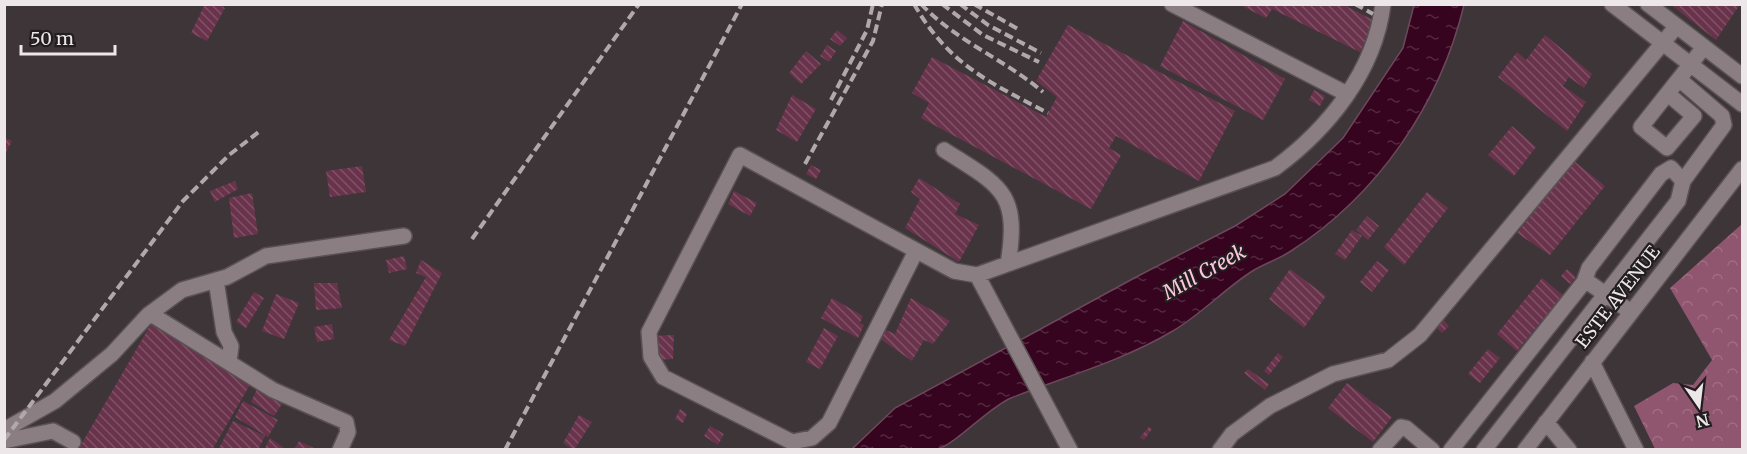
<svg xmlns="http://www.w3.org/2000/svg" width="1747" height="454" font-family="Merriweather,serif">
<defs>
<pattern id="forest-crowns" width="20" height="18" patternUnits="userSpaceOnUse" patternTransform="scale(1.5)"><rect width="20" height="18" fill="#90556f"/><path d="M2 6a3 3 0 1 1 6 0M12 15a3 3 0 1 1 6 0" fill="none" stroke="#a06d84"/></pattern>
<pattern id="water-ripples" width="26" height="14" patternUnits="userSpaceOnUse" patternTransform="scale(1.5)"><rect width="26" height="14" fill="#36041f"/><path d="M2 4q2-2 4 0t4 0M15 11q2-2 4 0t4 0" fill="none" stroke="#532940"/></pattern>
<pattern id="building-back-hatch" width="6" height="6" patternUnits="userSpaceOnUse" patternTransform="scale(1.5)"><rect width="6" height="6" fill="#6a334c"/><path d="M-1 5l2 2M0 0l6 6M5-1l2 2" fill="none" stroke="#805166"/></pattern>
</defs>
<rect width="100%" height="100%" fill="#3e3538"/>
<path fill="url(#forest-crowns)" d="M1742 224V449H1655L1634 406 1673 383 1693 385 1712 360 1670 288Z"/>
<path fill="url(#water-ripples)" stroke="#6d485c" stroke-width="1.5" d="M1414 5H1464C1440 104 1378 195 1291 251 1279 259 1266 263 1254 270 1225 288 1201 315 1171 332 1122 361 1064 377 1011 398 989 407 954 446 937 449 918 454 872 449 851 450L895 408 1138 276 1235 226 1285 194 1343 138 1403 48Z"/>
<path fill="url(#building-back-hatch)" d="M205 4H218L225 8 207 41 191 33Z
M1238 4H1342L1375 21 1360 52 1272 9 1266 18Z
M1670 4H1740L1716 40Z
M1183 21 1285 79 1263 120 1160 66Z
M1068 25 1235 111 1199 181 1116 136 1109 148 1121 155 1091 209 921 118 929 103 912 93 932 57 1046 117 1057 97 1036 81Z
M837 30 847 38 840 46 830 39Z
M1545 35 1592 74 1584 88 1569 77 1563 86 1586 102 1567 131 1498 77 1517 52 1526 60Z
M827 45 836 51 829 62 820 56Z
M806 51 821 64 801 84 789 73Z
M1314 90 1325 96 1320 106 1309 100Z
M792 95 816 109 797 142 776 130Z
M1512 126 1536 147 1514 176 1488 155Z
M4 137 12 141 4 156Z
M1574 161 1605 186 1550 255 1517 233Z
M811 165 821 170 816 179 806 174Z
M362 166 366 192 330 197 326 171Z
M919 178 960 204 955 214 979 225 959 262 905 228 920 199 911 192Z
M235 181 238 189 215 202 210 191Z
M734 191 757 203 750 216 728 204Z
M1427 192 1448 208 1404 265 1384 247Z
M252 193 258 234 234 238 229 198Z
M1367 216 1379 226 1368 240 1356 230Z
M1352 230 1362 236 1345 260 1335 254Z
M404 256 407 269 389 273 386 260Z
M421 260 442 273 405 346 389 340 426 277 416 273Z
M1377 261 1389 270 1372 292 1360 282Z
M1290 269 1326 296 1304 328 1269 299Z
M1567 269 1576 277 1570 284 1561 276Z
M1542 278 1563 295 1517 351 1497 334Z
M314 283H337L342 308 316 310Z
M254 292 264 298 246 328 236 322Z
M276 294 299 303 284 339 262 331Z
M832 298 863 316 860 323 864 325 858 338 821 318Z
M911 298 950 321 933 344 924 340 912 361 879 338 886 330 895 334Z
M1440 316 1449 326 1442 333 1432 323Z
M151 324 251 383 212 450H78Z
M332 324 334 339 317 342 314 327Z
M824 328 838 336 820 369 806 362Z
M674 335 673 359 654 360 652 336Z
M1488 349 1500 358 1480 383 1468 374Z
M1278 353 1283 357 1269 375 1264 371Z
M1248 369 1269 384 1265 390 1244 373Z
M1347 383 1392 417 1373 442 1328 408Z
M258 387 284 401 274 416 251 402Z
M243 401 278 420 268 437 235 417Z
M680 409 687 414 683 423 675 419Z
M579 415 592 422 574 450 563 443Z
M233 421 265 436 258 450H218Z
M710 426 724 434 718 445 704 436Z
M1149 427 1152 429 1144 440 1140 437Z
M270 438 287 450H264Z
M299 441 318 450H294Z"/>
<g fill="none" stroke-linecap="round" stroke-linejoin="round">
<defs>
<path id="minor" d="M1172 4 1347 94
M1612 4 1742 104
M1648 4 1742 76
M1668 94 1694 116 1667 148 1641 127 1679 79
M944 150C1000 186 1020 191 1008 264
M1683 181 1724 125 1722 116 1679 79 1704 47
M916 251 829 423 812 438 792 442 663 377 651 357 649 332 740 155 954 271 977 275 1275 168C1328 129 1375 71 1383 4
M977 275 1070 450
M216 280 224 332 231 346 229 362
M1585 280 1631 312
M148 315 182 290 227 277 266 256 404 236
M1592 362 1636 450
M1546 422 1569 450
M4 430 55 401 112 354 148 315 154 316 273 390 346 422 348 432 340 450
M4 441 53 431 73 442
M1220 450 1232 434 1270 406 1333 374 1388 360 1420 335 1676 27
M1380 450 1401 427 1406 428 1432 450
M1451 450 1584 282 1589 268 1661 174 1671 168 1683 181 1678 201 1484 450
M1525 450 1742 169"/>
</defs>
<use href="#minor" stroke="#595154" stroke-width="18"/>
<use href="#minor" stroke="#8a7e82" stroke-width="15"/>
<path stroke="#b0a8ab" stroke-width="4" stroke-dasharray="9 4.5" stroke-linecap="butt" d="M914 4C949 65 989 82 1048 113
M921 4C956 41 1004 59 1043 92
M942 4 983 35 1039 62
M960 4 988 25 1041 53
M974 4 1018 29
M1355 4 1373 14
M831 100 867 30 873 4
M805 164 873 41 882 4
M472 239 639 4
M4 440 183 201 229 155 260 131
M505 450 742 4"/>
</g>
<g text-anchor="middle" stroke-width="4.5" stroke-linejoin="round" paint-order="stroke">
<g font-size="18" fill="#eee7e9" stroke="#221e1f">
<text transform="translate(1618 297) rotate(-52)" y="6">ESTE AVENUE</text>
</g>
<g font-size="20" font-style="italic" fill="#fec7dd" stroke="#221e1f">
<text transform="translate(1204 272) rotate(-29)" y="7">Mill Creek</text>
</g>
</g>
<rect width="1747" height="454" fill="none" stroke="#eee7e9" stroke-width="12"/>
<g transform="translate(1699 406) rotate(166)" stroke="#221e1f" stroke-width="4.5" paint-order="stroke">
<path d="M0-4.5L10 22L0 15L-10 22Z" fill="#eee7e9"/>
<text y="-9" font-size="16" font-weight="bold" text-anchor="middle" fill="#eee7e9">N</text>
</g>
<path d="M21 45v9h94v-9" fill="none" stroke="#eee7e9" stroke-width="3"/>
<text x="30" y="45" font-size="18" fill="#eee7e9" stroke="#221e1f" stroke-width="4.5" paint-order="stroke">50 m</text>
</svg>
